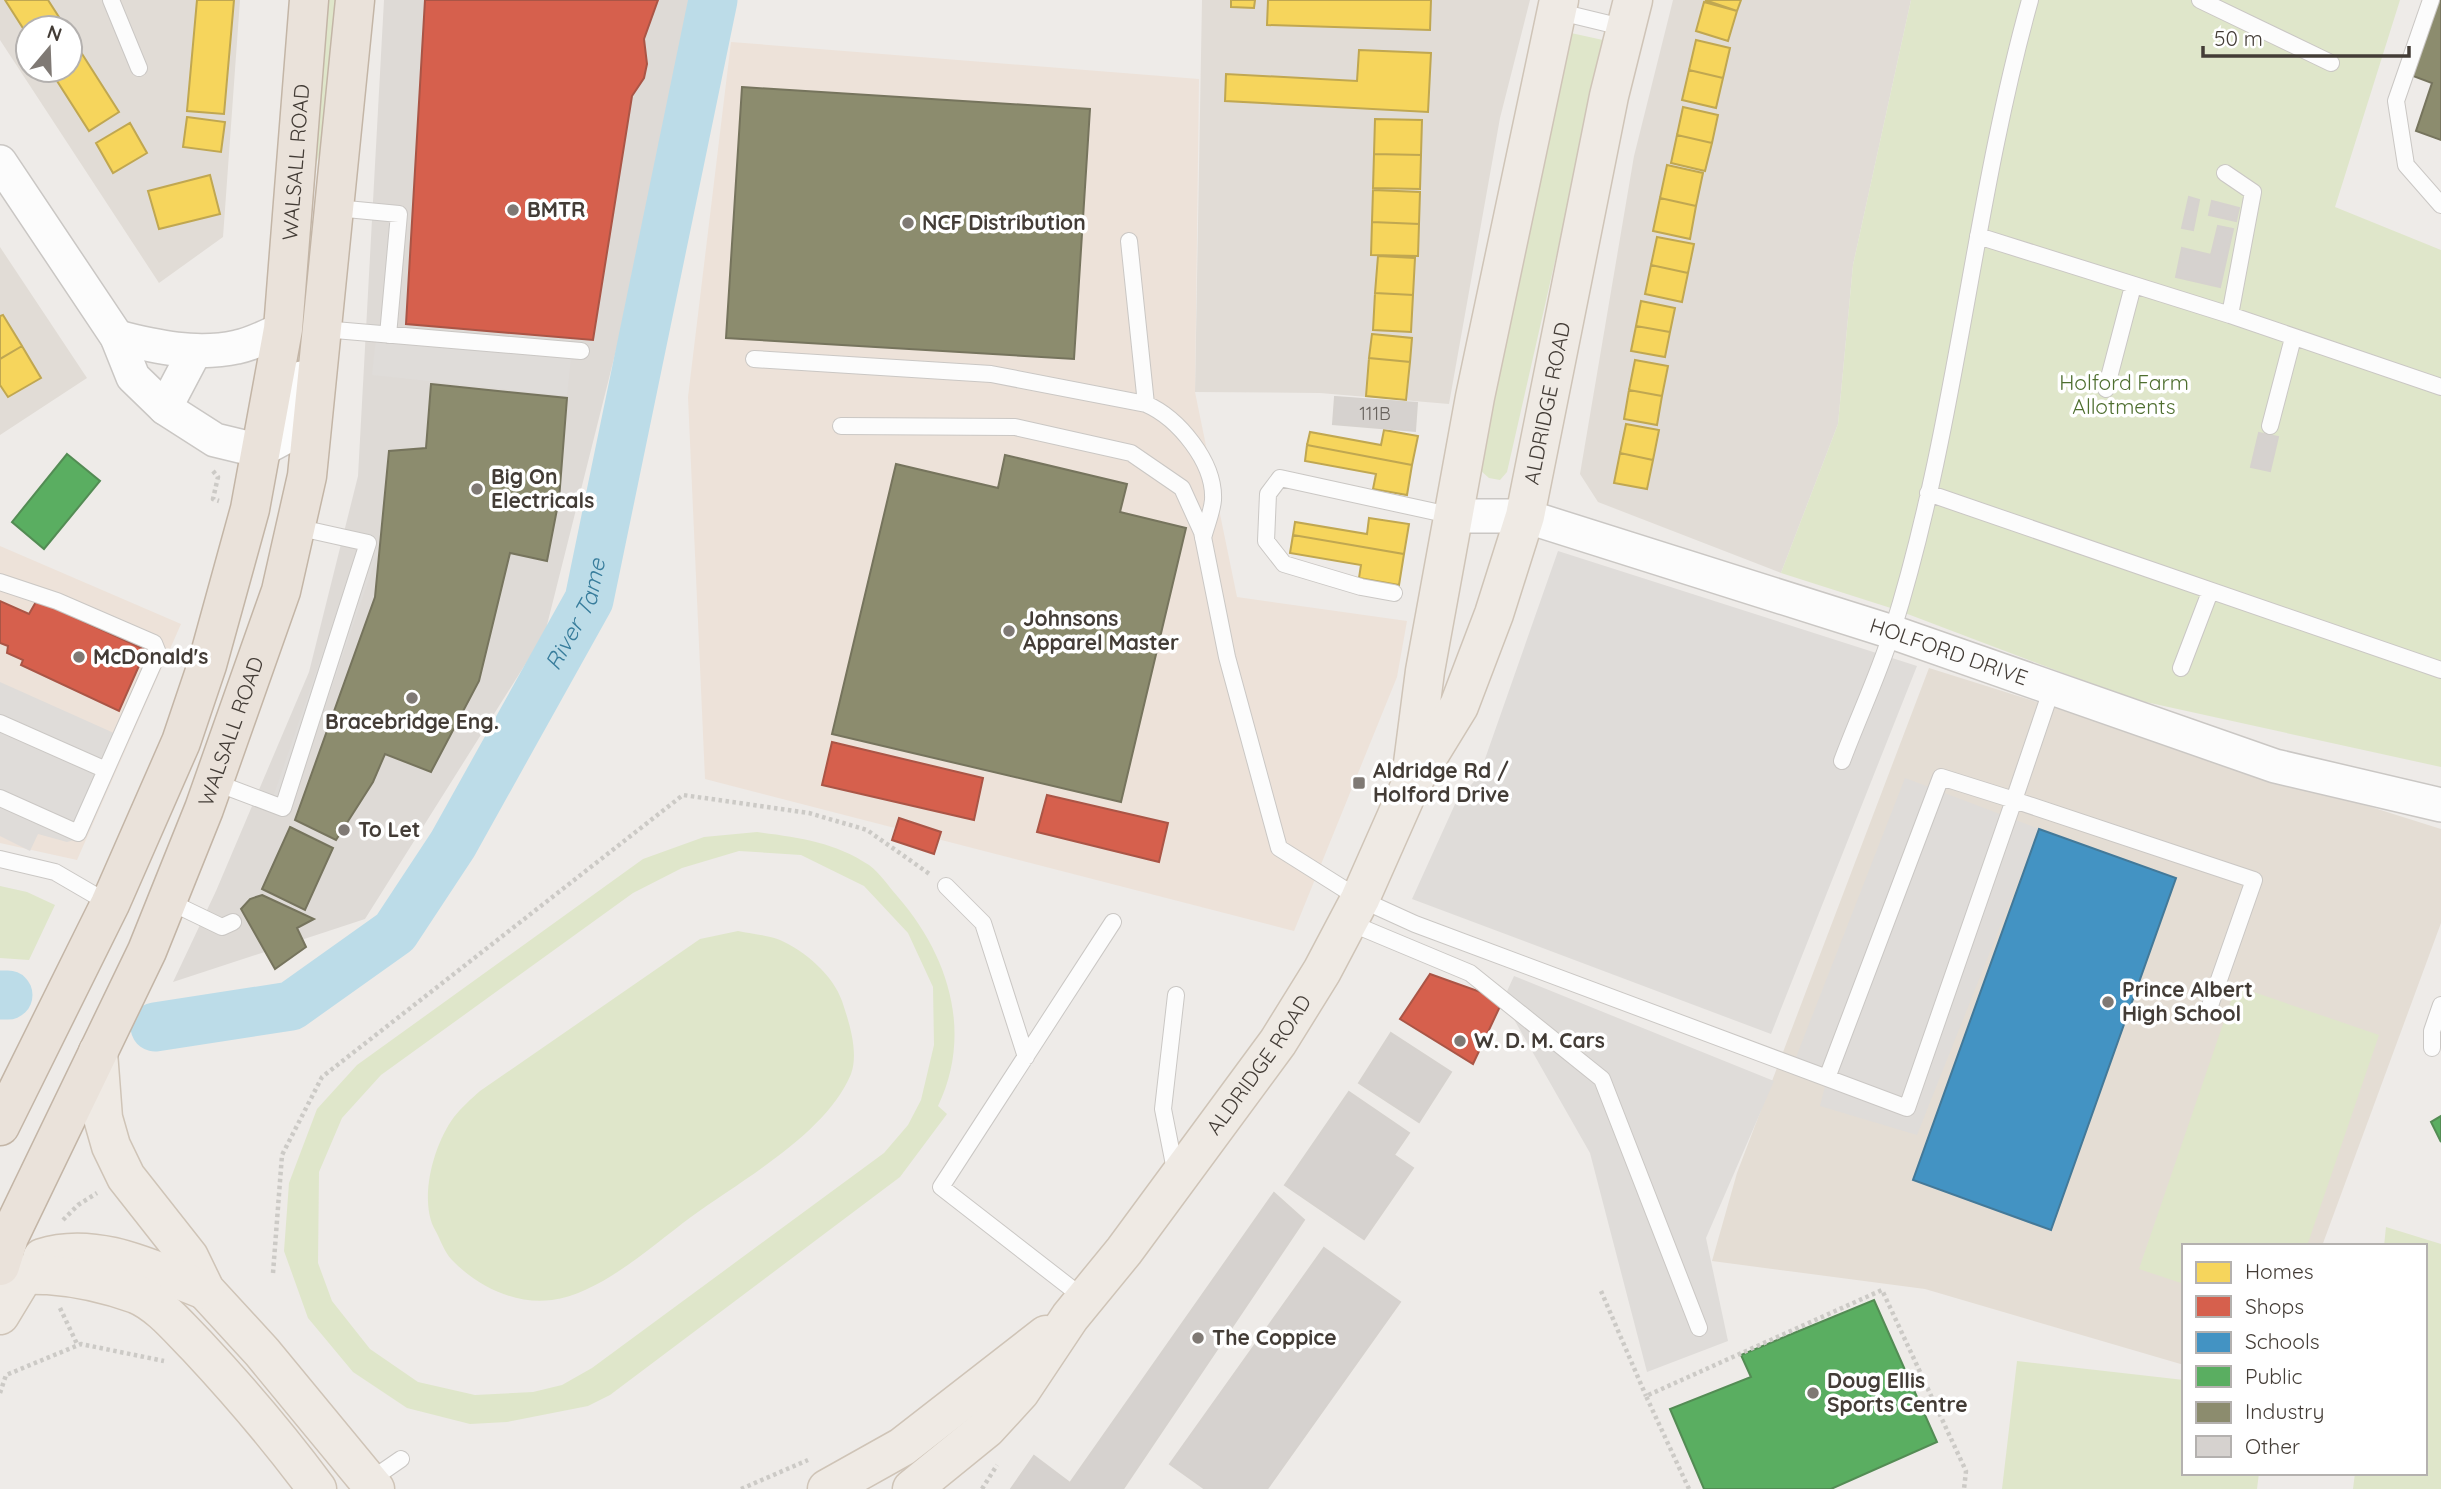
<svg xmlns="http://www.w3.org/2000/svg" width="2441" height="1489" font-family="Quicksand,sans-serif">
<rect width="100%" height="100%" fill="#eeebe8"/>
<path fill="#e1dcd6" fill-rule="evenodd" d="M0 0H240L223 237 159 283 0 40ZM28 28H70V70H28Z
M1202 0H1530L1500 118 1449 404 1320 393 1195 392Z
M1673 0H1911L1853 265 1838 424 1781 573 1598 502 1580 474 1634 156Z
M0 247 87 378 0 435Z"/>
<path fill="#ede2d9" d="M731 42 1199 79 1195 392 1237 597 1407 621 1397 677 1294 931 705 779 688 397Z
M0 546 181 624 77 860 0 843Z"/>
<path fill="#dedad6" d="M384 0H704L545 633 365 919 173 982 216 891 309 672 358 476Z"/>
<path fill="#e4ddd4" d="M1929 668 2441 829V923L2322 1246H2184V1365L1925 1289 1712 1261 1737 1173Z"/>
<path fill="#dfe6ca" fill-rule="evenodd" d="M324 0H340L329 121 312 178Z
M1911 0H2400L2335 207 2441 250V767L2132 699 1897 610 1781 573 1838 424 1853 265Z
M1571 33 1603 40V50L1507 472 1500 480 1489 478 1481 471 1487 427Z
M757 832C797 837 835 842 869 865 880 873 889 887 898 897 949 956 973 1033 938 1106L947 1114 900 1177 610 1395 588 1406 507 1422 470 1424 407 1408 353 1372 308 1318 284 1251 289 1183 317 1109 357 1065 643 859 704 837ZM739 851 801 855 864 886 908 933 933 987 934 1045 921 1100 908 1125 884 1153 592 1368 562 1385 533 1392 475 1395 418 1382 370 1349 332 1301 318 1263 319 1172 342 1118 381 1075 633 893 682 868Z
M0 886 27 892 55 905 29 960 0 958Z
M738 931C751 934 768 935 780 940 805 951 833 975 842 1001 849 1022 859 1052 851 1074 827 1133 742 1180 691 1217 653 1245 600 1294 552 1300 515 1305 477 1286 452 1260 444 1252 440 1238 434 1228 419 1197 434 1144 454 1117 461 1108 471 1099 480 1091L700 939Z
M2236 986 2379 1035 2307 1246H2184V1284L2139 1269Z
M2386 1227 2441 1244V1489H2353L2355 1473H2425V1246H2384Z
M2017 1361 2184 1380V1473H2259L2257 1489H2002Z"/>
<path fill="#dfdcd9" d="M376 338 571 358 567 396 372 375Z
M360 544 379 550 290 809 271 803Z
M1558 551 1917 666 1771 1034 1412 899 1456 802 1479 776Z
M0 682 125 738 81 838 67 842 38 834 30 851 0 836Z
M1905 778 2039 829 1917 1135 1820 1106 1827 1078 1793 1065Z
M1514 976 1774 1081 1706 1238 1728 1341 1647 1372 1590 1153 1503 1000Z"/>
<path fill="#f6d55c" stroke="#c0a751" stroke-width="2" d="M5 0H48L66 28H28V36Z
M197 0H234L224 114 187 111Z
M1231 0H1255L1254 8 1231 7Z
M1268 0H1431L1430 30 1267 25Z
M1705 0H1741L1737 11Z
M1704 2 1737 11 1728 41 1696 31Z
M70 35 119 112 89 131 50 70H70Z
M1696 40 1730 48 1723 78 1689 70Z
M1359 50 1431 53 1428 112 1225 101 1226 74 1357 81Z
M1689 70 1723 78 1716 108 1682 100Z
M1683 107 1718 115 1712 143 1677 135Z
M187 117 225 122 221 152 183 147Z
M1375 119 1422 120 1421 155 1374 154Z
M130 123 147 153 113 173 96 143Z
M1677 135 1712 143 1705 171 1671 163Z
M1374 154 1421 155 1420 189 1373 188Z
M1667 165 1703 173 1696 206 1660 198Z
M210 175 220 214 159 229 148 191Z
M1373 190 1420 192 1419 224 1372 222Z
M1660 198 1696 206 1690 239 1653 231Z
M1372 222 1419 224 1418 256 1371 255Z
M1657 237 1694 244 1688 273 1651 265Z
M1378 256 1415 258 1413 295 1375 293Z
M1651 265 1688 273 1682 302 1645 294Z
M1375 293 1413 295 1411 332 1373 330Z
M1641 301 1675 308 1670 332 1636 326Z
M3 315 22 346 0 359V316Z
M1636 326 1670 332 1665 357 1631 351Z
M1372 334 1412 338 1410 362 1369 358Z
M22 346 41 378 8 397 0 385V359Z
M1369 358 1410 362 1406 400 1366 396Z
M1635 360 1668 366 1662 396 1629 390Z
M1629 390 1662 396 1657 425 1624 419Z
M1626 424 1659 430 1653 460 1620 453Z
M1384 430 1418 436 1412 465 1307 445 1310 432 1381 445Z
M1307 445 1412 465 1407 495 1373 489 1376 474 1305 461Z
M1620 453 1653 460 1647 489 1614 483Z
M1369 518 1409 524 1404 554 1293 535 1295 522 1367 534Z
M1293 535 1404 554 1399 585 1359 578 1361 565 1290 553Z"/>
<path fill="#d6604d" stroke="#aa5546" stroke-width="2" d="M425 0H658L644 39 647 64 644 78 632 96 593 340 406 324Z
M37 600 146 650 119 711 21 665 23 660 7 653 8 646 0 643V601L29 614Z
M832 742 983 778 974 820 822 785Z
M1047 795 1168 823 1159 862 1037 832Z
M899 818 941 832 934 854 892 840Z
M1430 974 1503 1000 1473 1064 1400 1019Z"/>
<path fill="#4393c3" stroke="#437999" stroke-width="2" d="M2039 829 2176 878 2051 1230 1913 1180Z"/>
<path fill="#5aae61" stroke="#538c54" stroke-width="2" d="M67 454 100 481 44 549 12 522Z
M2441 1116V1142L2431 1122Z
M1874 1300 1937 1442 1831 1489H1704L1670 1409 1751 1377 1741 1355Z"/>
<path fill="#8c8c6e" stroke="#76745d" stroke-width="2" d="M2439 0H2441V140L2416 131 2432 83 2413 76Z
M742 87 1090 109 1074 359 726 338Z
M431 384 567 398 559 499 547 561 510 553 479 681 431 772 385 754 373 782 336 840 295 820 375 597 389 451 426 448Z
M1005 455 1127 484 1120 512 1186 528 1121 802 832 734 896 464 998 488Z
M290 827 333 848 305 910 262 889Z
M262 895 314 919 297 928 306 947 275 969 241 909 250 899Z"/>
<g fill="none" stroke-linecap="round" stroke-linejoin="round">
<g stroke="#bcdce8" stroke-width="49">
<path d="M0 995H8"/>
<path id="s1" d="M155 1027 291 1006 395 932 453 844 589 600 713 0"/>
</g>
</g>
<path fill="#d6d2cf" stroke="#d6d2ce" stroke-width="2" d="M2189 197 2199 200 2193 230 2182 228Z
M2212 201 2239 208 2236 221 2209 215Z
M2218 226 2233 229 2220 287 2176 277 2182 248 2211 255Z
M1335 397 1417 403 1415 431 1333 424Z
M2259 433 2278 437 2270 471 2251 467Z
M1391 1033 1451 1072 1419 1122 1359 1083Z
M1349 1092 1409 1133 1394 1155 1413 1168 1364 1239 1285 1185Z
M1274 1193 1304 1220 1123 1489H1011L1034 1456 1070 1483Z
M1324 1248 1400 1302 1267 1489H1205L1170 1464Z"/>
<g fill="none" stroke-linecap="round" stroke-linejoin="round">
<defs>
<path id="lane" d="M111 0 139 68
M2200 0 2331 63
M2431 0 2396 101 2406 165 2441 205
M1556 11 1626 28
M2225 173 2253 192 2230 315
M336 208 399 214 388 335
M1978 236 2230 315 2441 387
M1129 241 1146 404C1178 418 1215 462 1213 500 1212 512 1206 526 1203 538
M323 329 581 351
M754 359 991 374 1146 404
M2106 389 2133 286
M841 426 1015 427 1131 453 1182 488 1202 532 1227 657 1279 848 1360 899 1415 924 1827 1078 1941 777 2014 800 1907 1108 1827 1078
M2270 426 2293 338
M1928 493 2441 670
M0 582 57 601 154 643 158 653 106 770
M1394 593 1361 587 1284 564 1266 541 1268 494 1280 478 1454 516
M2181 668 2210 592
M2052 688 2014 800 2254 880 2207 1014
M0 723 106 770 78 833 0 798
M1842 761C1858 718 1878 676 1892 632 1957 426 1972 208 2030 0
M214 782 283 808 368 543 296 527
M0 859 55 872 110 904
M946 886 983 923 1026 1057
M168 901 222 927 233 922
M1348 922 1470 973 1602 1079 1699 1328
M2432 1048V1031L2441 1005
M1176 1175 1163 1109 1176 995
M1085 1299 941 1187 1113 922
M369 1481 401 1459"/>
<g id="street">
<path d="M0 162 117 337 133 377 165 408 215 440 244 447 263 449 291 434 301 378"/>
<path d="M117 337C156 347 197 356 237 347 253 344 269 335 283 329"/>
<path d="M165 408 195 351"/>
<path id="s2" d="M1454 516H1525L1892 632 2275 766 2441 805"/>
</g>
<g id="primary">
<path d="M1412 771 1425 671 1475 397 1559 0"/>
<path d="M98 1052 103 1118 111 1146 126 1177 189 1257 205 1290 262 1352 375 1489"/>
<path d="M42 1258C97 1240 155 1271 205 1290"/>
<path d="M0 1272C17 1276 31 1274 48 1275 77 1277 108 1284 136 1294 160 1304 179 1328 197 1346 240 1392 280 1439 317 1489"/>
<path d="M0 1315 23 1277"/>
<path d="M827 1489 902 1447 1046 1335"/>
<path id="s3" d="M912 1489 987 1428 1020 1392 1070 1317 1124 1251 1278 1042 1322 971 1360 899 1410 786 1459 706 1494 614 1525 516 1609 96 1633 0"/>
</g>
<g id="highway">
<path id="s4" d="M0 1126 110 904 181 742 207 665 250 509 283 329 309 0"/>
<path id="s5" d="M0 1266 9 1237 147 951 204 809 281 591 307 476 355 0"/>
</g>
</defs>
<use href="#lane" stroke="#cac7c4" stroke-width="18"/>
<use href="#street" stroke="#cac7c4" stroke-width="36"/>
<use href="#primary" stroke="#cfc4b7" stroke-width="41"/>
<use href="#highway" stroke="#c3b5a6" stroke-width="41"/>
<path stroke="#cccac6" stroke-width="4.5" stroke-dasharray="3.5 3.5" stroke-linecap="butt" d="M213 471 218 477 213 499 219 501
M63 1220 78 1205 97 1193
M273 1273 282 1155 322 1077 683 795 809 813 867 830 931 875
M1601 1291 1646 1396
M60 1308 78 1346
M0 1393 6 1375 81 1344 164 1361
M741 1489 808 1460
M982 1489 997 1465
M1689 1489 1646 1396 1882 1290 1966 1471 1964 1489"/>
<use href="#lane" stroke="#fcfcfc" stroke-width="16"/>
<use href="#street" stroke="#fcfcfc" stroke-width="33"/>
<use href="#primary" stroke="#efeae4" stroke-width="38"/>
<use href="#highway" stroke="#eae2da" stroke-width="38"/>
</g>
<g fill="#7f7974" stroke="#fff" stroke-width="2.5">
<circle cx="513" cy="210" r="7"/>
<circle cx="908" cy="223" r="7"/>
<circle cx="477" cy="489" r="7"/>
<circle cx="1009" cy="631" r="7"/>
<circle cx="79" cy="657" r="7"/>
<circle cx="412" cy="698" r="7"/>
<rect x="1352" y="776" width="14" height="14" rx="3.5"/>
<circle cx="344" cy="830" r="7"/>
<circle cx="2108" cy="1002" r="7"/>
<circle cx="1460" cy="1041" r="7"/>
<circle cx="1198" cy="1338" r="7"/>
<circle cx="1813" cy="1393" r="7"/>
</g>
<g text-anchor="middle" stroke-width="7" stroke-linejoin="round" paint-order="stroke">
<g font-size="18" fill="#69635e">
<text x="1375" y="420">111B</text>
</g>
<g font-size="21" fill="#433c36" stroke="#fff">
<text dy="7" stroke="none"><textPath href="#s4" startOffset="1018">WALSALL ROAD</textPath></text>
<text dy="7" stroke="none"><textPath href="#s3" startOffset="1279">ALDRIDGE ROAD</textPath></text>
<text dy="7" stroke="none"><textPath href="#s2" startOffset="516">HOLFORD DRIVE</textPath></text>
<text dy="7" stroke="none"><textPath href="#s5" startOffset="583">WALSALL ROAD</textPath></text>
<text dy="7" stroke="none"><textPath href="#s3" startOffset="551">ALDRIDGE ROAD</textPath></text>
</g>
<g font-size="21" font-weight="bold" fill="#433c36" stroke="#fff" text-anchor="start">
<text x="527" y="217">BMTR</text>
<text x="922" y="230">NCF Distribution</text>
<text x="491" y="484">Big On<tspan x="491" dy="24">Electricals</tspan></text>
<text x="1023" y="626">Johnsons<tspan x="1023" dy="24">Apparel Master</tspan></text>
<text x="93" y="664">McDonald's</text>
<text x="412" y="729" text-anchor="middle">Bracebridge Eng.</text>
<text x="1373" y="778">Aldridge Rd /<tspan x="1373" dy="24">Holford Drive</tspan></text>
<text x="358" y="837">To Let</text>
<text x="2122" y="997">Prince Albert<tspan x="2122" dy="24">High School</tspan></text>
<text x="1474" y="1048">W. D. M. Cars</text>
<text x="1212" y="1345">The Coppice</text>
<text x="1827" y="1388">Doug Ellis<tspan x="1827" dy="24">Sports Centre</tspan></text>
</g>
<g font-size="21" fill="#4e6e2f" stroke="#fff">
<text x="2124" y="390">Holford Farm<tspan x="2124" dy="24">Allotments</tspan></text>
</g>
<g font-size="23" font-style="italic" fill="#387d9c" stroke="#fff">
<text dy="8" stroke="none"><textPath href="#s1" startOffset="632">River Tame</textPath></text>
</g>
</g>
<rect x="2182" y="1244" width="245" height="231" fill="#ffffff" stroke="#b4b1af" stroke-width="2"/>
<rect x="2196" y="1262" width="35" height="21" fill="#f6d55c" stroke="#b4b1af" stroke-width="2"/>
<text x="2245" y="1279" font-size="21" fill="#433c36">Homes</text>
<rect x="2196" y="1296" width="35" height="21" fill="#d6604d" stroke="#b4b1af" stroke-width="2"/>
<text x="2245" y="1314" font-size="21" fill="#433c36">Shops</text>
<rect x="2196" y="1332" width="35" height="21" fill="#4393c3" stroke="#b4b1af" stroke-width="2"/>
<text x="2245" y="1349" font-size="21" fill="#433c36">Schools</text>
<rect x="2196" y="1366" width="35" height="21" fill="#5aae61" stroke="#b4b1af" stroke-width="2"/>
<text x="2245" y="1384" font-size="21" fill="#433c36">Public</text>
<rect x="2196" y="1402" width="35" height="21" fill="#8c8c6e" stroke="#b4b1af" stroke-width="2"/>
<text x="2245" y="1419" font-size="21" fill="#433c36">Industry</text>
<rect x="2196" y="1436" width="35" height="21" fill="#d6d2cf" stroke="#b4b1af" stroke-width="2"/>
<text x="2245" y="1454" font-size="21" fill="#433c36">Other</text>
<g transform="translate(49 49) rotate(19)"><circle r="33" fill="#ffffff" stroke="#b4b1af" stroke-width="2"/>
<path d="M0-5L12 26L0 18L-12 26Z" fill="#7f7974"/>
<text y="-10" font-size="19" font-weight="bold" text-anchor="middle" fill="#433c36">N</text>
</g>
<path d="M2203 46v10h206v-10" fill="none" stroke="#433c36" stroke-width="3.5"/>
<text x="2214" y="46" font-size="21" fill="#433c36" stroke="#ffffff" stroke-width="5" paint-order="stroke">50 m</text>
</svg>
